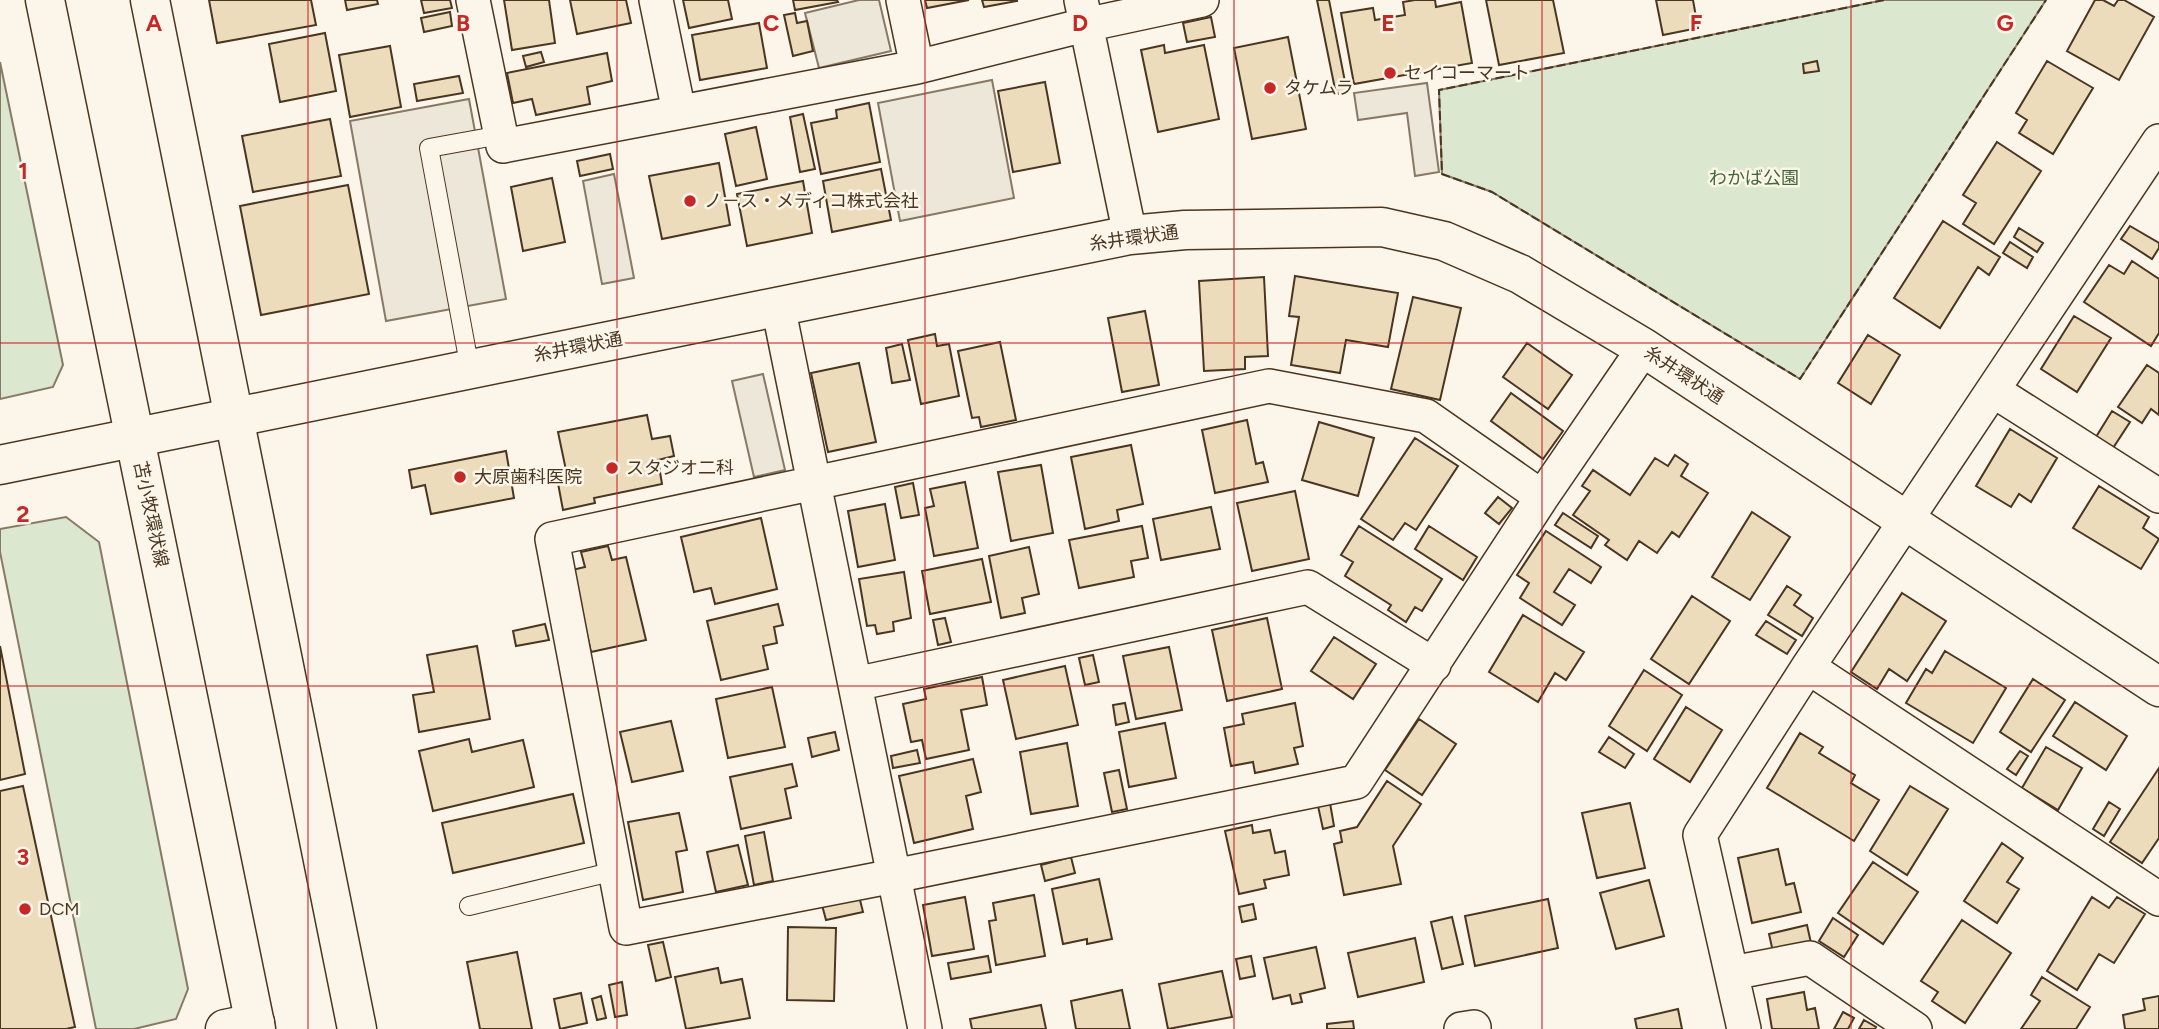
<svg xmlns="http://www.w3.org/2000/svg" width="2159" height="1029" font-family="Figtree,'Noto Sans JP',sans-serif">
<rect width="100%" height="100%" fill="#fbf6e9"/>
<path fill="#dce7d0" stroke="#887966" stroke-width="2" d="M1884 0H2046L1800 379 1492 192 1442 174 1439 90Z
M0 62 63 365 53 387 0 399Z
M66 517 99 542 188 989 176 1019 134 1029H96L0 552V529Z"/>
<path fill="#ede7d9" stroke="#887966" stroke-width="2" d="M859 0H879L891 51 819 68 805 13Z
M992 80 1014 198 900 221 878 103Z
M1427 83 1439 172 1415 176 1407 113 1358 120 1354 93Z
M469 99 506 299 386 321 350 121Z
M614 174 634 278 602 284 583 181Z
M763 374 785 470 754 477 732 381Z"/>
<path fill="#ecdcbc" stroke="#4a3520" stroke-width="2" d="M209 0H311L316 25 217 43Z
M345 0H377L378 4 347 10Z
M421 0H450L452 8 424 13Z
M504 0H549L555 43 512 50Z
M570 0H626L631 23 577 34Z
M683 0H728L732 19 689 28Z
M793 0H837L838 2 795 10Z
M925 0H969L927 8Z
M982 0H1017V1L984 7Z
M1317 0H1329L1347 92 1336 94Z
M1415 0H1435L1436 7 1461 2 1472 63 1354 84 1341 13 1373 8 1375 20 1405 15 1403 2Z
M1486 0H1553L1564 53 1499 65Z
M1656 0H1693L1698 28 1663 35Z
M2095 0H2103L2114 6 2118 0H2124L2154 17 2119 80 2067 51Z
M450 12 452 26 424 32 421 18Z
M795 13 797 23 807 21 813 51 793 56 784 15Z
M1211 17 1215 37 1187 42 1183 23Z
M759 23 767 68 700 80 692 35Z
M325 33 336 91 280 102 269 44Z
M1288 37 1306 129 1252 139 1234 48Z
M1164 45 1165 53 1204 45 1219 119 1158 132 1141 50Z
M390 46 401 107 350 117 339 55Z
M541 52 544 62 526 67 523 56Z
M607 53 612 81 587 87 590 104 536 115 532 99 513 103 507 73Z
M1817 61 1819 71 1804 73 1803 64Z
M2047 61 2093 88 2053 154 2019 133 2027 120 2016 113Z
M459 76 463 93 417 101 414 84Z
M1045 82 1060 163 1013 172 998 91Z
M869 103 880 162 821 174 811 123 837 118 836 110Z
M803 114 815 169 800 172 790 117Z
M330 119 341 176 253 192 242 136Z
M756 127 767 179 736 186 725 134Z
M1997 142 2041 171 1994 244 1963 224 1976 203 1963 195Z
M610 154 613 169 580 176 577 161Z
M719 163 730 225 662 239 649 176Z
M881 169 891 220 832 232 823 181Z
M552 178 565 242 523 251 511 187Z
M803 181 812 233 747 246 737 194Z
M348 185 369 294 261 315 240 206Z
M1943 221 2000 257 1989 275 1978 267 1940 328 1894 298Z
M2130 226 2159 243V248L2152 259 2121 239Z
M2019 228 2043 243 2037 252 2014 237Z
M2010 242 2033 257 2027 268 2003 253Z
M2132 261 2159 279V333L2151 346 2084 302 2109 265 2124 274Z
M1295 276 1398 293 1388 347 1346 340 1340 373 1291 365 1299 317 1289 316Z
M1264 277 1268 356 1245 357V369L1204 371 1199 281Z
M1413 297 1461 308 1440 400 1391 389Z
M1145 311 1159 385 1122 392 1108 318Z
M2074 316 2111 338 2077 392 2041 369Z
M935 334 937 346 949 344 959 396 921 404 908 340Z
M1868 335 1900 355 1871 404 1838 383Z
M1000 342 1016 420 981 427 979 417 972 418 958 351Z
M1527 343 1572 375 1548 409 1503 377Z
M902 344 910 380 892 383 886 348Z
M859 363 876 442 828 452 811 373Z
M2147 365 2159 373V415L2151 409 2142 423 2118 407Z
M1511 393 1563 431 1543 459 1491 421Z
M2112 411 2130 422 2113 448 2096 437Z
M647 415 652 439 670 436 674 456 658 460 662 484 594 498 595 503 563 510 557 478 567 475 558 432Z
M1247 420 1256 464 1263 462 1268 482 1215 493 1202 430Z
M1319 422 1374 438 1358 496 1302 480Z
M2010 429 2057 458 2031 502 2019 494 2011 507 1976 486Z
M1415 438 1458 466 1416 530 1405 523 1393 540 1361 519Z
M1131 445 1143 504 1117 510 1119 521 1085 529 1071 457Z
M506 451 514 498 431 514 425 485 412 488 409 470Z
M1675 455 1688 464 1681 476 1708 493 1679 537 1672 532 1657 553 1639 541 1627 560 1605 545 1609 540 1573 515 1590 491 1582 486 1593 470 1630 495 1655 458 1668 466Z
M1041 465 1053 533 1011 541 998 472Z
M965 482 978 548 934 556 925 508 934 506 930 489Z
M913 483 919 515 901 518 895 487Z
M2099 486 2149 517 2143 528 2159 539 2141 569 2073 528Z
M1295 491 1309 559 1252 571 1237 503Z
M1498 497 1512 508 1499 524 1485 513Z
M885 504 895 560 858 567 848 511Z
M1211 507 1220 549 1161 560 1153 519Z
M1752 512 1790 537 1750 600 1712 577Z
M1563 513 1598 536 1591 548 1555 525Z
M761 518 777 589 715 604 711 588 694 592 681 537Z
M1142 526 1148 558 1131 561 1134 577 1079 588 1069 540Z
M1359 526 1442 579 1422 611 1415 607 1406 622 1388 610 1391 605 1345 576 1353 562 1341 555Z
M1429 526 1477 557 1463 580 1415 549Z
M1546 531 1601 567 1591 583 1569 569 1554 592 1575 605 1562 625 1520 598 1529 583 1517 575Z
M608 546 612 560 626 557 646 640 591 652 572 570 585 567 581 552Z
M1029 547 1039 594 1022 598 1025 613 1001 618 989 556Z
M982 559 991 602 930 614 922 571Z
M904 572 911 618 893 622 894 631 877 634 875 625 867 626 859 579Z
M1787 586 1801 595 1794 605 1813 618 1802 636 1768 615Z
M1902 593 1946 621 1907 681 1889 669 1877 689 1851 672Z
M1692 596 1730 621 1689 684 1651 659Z
M778 604 783 625 774 627 777 643 763 646 768 669 721 680 707 621Z
M1523 615 1584 652 1566 680 1555 673 1538 702 1489 672Z
M945 618 951 642 938 645 933 620Z
M1267 618 1282 689 1227 701 1212 630Z
M1766 621 1796 640 1787 654 1756 635Z
M545 624 549 640 516 646 513 631Z
M1334 637 1376 664 1353 699 1311 671Z
M0 646 25 774 0 780Z
M477 646 490 719 419 732 413 695 434 692 427 655Z
M1169 647 1182 710 1136 719 1123 656Z
M1945 651 2006 688 1973 743 1906 703 1926 669 1932 673Z
M1093 655 1099 682 1085 685 1079 658Z
M1065 666 1078 725 1016 739 1003 680Z
M1644 670 1682 695 1647 751 1609 726Z
M982 677 987 705 961 710 969 750 926 759 922 740 911 742 903 704 926 699 924 689Z
M2033 679 2065 700 2031 752 2000 732Z
M772 687 785 747 728 758 716 699Z
M2075 702 2127 736 2106 770 2053 736Z
M1125 703 1129 722 1116 725 1113 705Z
M1295 703 1303 746 1294 748 1298 764 1255 773 1253 762 1231 766 1224 728 1244 724 1242 714Z
M1686 707 1722 730 1690 782 1654 759Z
M1419 719 1456 744 1422 795 1385 770Z
M671 721 683 771 632 782 620 732Z
M1165 723 1176 778 1129 787 1119 732Z
M835 732 839 750 812 757 808 738Z
M1800 733 1823 747 1819 753 1855 775 1851 783 1879 800 1854 841 1767 788Z
M1609 737 1634 754 1625 768 1599 752Z
M469 739 472 752 523 740 534 787 433 811 419 751Z
M1067 743 1078 806 1031 814 1020 752Z
M2046 747 2082 768 2058 810 2022 788Z
M917 750 920 763 893 768 891 756Z
M2020 751 2028 756 2016 775 2007 769Z
M973 759 981 792 966 796 973 829 914 843 899 776Z
M792 764 797 786 785 789 791 818 741 829 730 777Z
M2159 768V838L2142 863 2110 842Z
M1119 770 1127 809 1112 812 1104 773Z
M1387 781 1421 804 1393 846 1401 884 1344 895 1334 844 1342 842 1340 831 1357 827Z
M23 786 75 1027 66 1029H0V791Z
M1910 786 1948 809 1907 875 1870 851Z
M573 794 584 843 453 873 442 823Z
M2109 802 2120 809 2104 836 2093 829Z
M1330 803 1334 826 1323 829 1318 806Z
M1630 803 1645 868 1597 878 1582 813Z
M679 813 687 850 676 852 683 892 643 900 628 822Z
M1252 825 1253 833 1270 830 1275 853 1285 851 1289 875 1264 880 1266 888 1239 894 1225 831Z
M764 832 773 881 754 885 745 836Z
M2002 843 2023 858 2007 882 2019 889 1997 923 1964 901Z
M738 845 748 885 716 892 707 852Z
M1778 849 1786 885 1794 883 1801 912 1752 923 1738 858Z
M1071 857 1075 873 1045 881 1041 865Z
M1873 862 1918 892 1883 944 1838 913Z
M1099 879 1112 939 1087 944V939L1063 944 1052 889Z
M1649 880 1664 936 1616 949 1600 893Z
M1034 895 1045 956 996 965 989 921 996 920 993 903Z
M859 896 863 912 826 920 822 905Z
M965 897 974 949 932 956 923 905Z
M2092 897 2109 908 2117 897 2145 914 2114 963 2099 954 2077 990 2047 971Z
M1548 899 1558 948 1475 966 1465 916Z
M1253 904 1256 919 1242 922 1239 907Z
M1452 917 1463 964 1442 969 1431 922Z
M1833 918 1858 935 1844 957 1819 941Z
M1962 920 2011 953 1965 1023 1932 1001 1938 992 1921 981Z
M1807 925 1811 943 1773 952 1769 934Z
M788 927 836 928 834 1001 787 1000Z
M1415 938 1424 982 1358 997 1348 953Z
M663 942 671 977 656 981 648 945Z
M1316 947 1325 988 1300 994 1302 1002 1292 1004 1290 995 1273 999 1264 958Z
M517 952 532 1029H480L467 962Z
M988 956 991 972 951 979 948 963Z
M1251 956 1255 976 1240 979 1236 959Z
M718 968 721 983 742 979 750 1018 686 1029 675 977Z
M1222 971 1232 1017 1168 1029 1159 984Z
M2042 977 2090 1007 2076 1029H2021L2040 1001 2031 995Z
M622 982 627 1015 615 1017 609 985Z
M1122 990 1130 1029H1076L1071 1001Z
M1804 992 1807 1010 1815 1008 1819 1029H1772L1767 999Z
M581 993 587 1023 560 1029 554 999Z
M601 996 606 1018 597 1020 592 999Z
M2159 996V1029H2125L2123 1015 2145 1010 2143 999Z
M1041 1005 1046 1029H972L970 1019Z
M1678 1009 1682 1029H1637L1635 1019Z
M1843 1012 1854 1018 1848 1029H1834Z
M1864 1020 1876 1027 1875 1029H1859Z
M1353 1021 1354 1029H1327V1024Z"/>
<g fill="none" stroke-linecap="round" stroke-linejoin="round">
<defs>
<path id="service" d="M470 369 429 148 501 135
M469 906 615 871"/>
<path id="minor" d="M473 0 503 146 917 67 1085 25 1202 0
M656 0 679 112
M903 0 917 67
M1081 0 1130 235
M778 306 925 1029
M1994 391 2159 496
M1542 497 1426 416 1269 386 552 539 626 928 894 876 1356 782 1542 497 1644 348
M1808 667 2159 899
M855 684 1308 587 1434 665
M1732 973 1810 958 1915 1029
M1461 1029 1474 1027V1029
M1744 1029 1700 835 1808 667 2159 141"/>
<path id="tertiary" d="M0 465 1130 235 1185 230 1382 227 1444 241 1520 274 1644 348 2159 687
M225 1029 255 1023"/>
<path id="secondary" d="M45 0 256 1029
M150 0 357 1029"/>
</defs>
<use href="#service" stroke="#4a3520" stroke-width="20"/>
<use href="#minor" stroke="#4a3520" stroke-width="36"/>
<use href="#tertiary" stroke="#4a3520" stroke-width="41"/>
<use href="#secondary" stroke="#4a3520" stroke-width="41"/>
<use href="#service" stroke="#fbf6e9" stroke-width="18"/>
<use href="#minor" stroke="#fbf6e9" stroke-width="33"/>
<use href="#tertiary" stroke="#fbf6e9" stroke-width="38"/>
<use href="#secondary" stroke="#fbf6e9" stroke-width="38"/>
<path stroke="#4a3520" stroke-width="2" stroke-dasharray="9 3.5" stroke-linecap="butt" d="M1884 0 1439 90 1442 174 1492 192 1800 379 2046 0"/>
</g>
<path fill="none" stroke="#c62828" stroke-width="2" stroke-opacity="0.55" d="M308 0V1029M617 0V1029M925 0V1029M1234 0V1029M1542 0V1029M1851 0V1029M0 343H2159M0 686H2159"/>
<g fill="#c62828" stroke="#fbf6e9" stroke-width="2.5">
<circle cx="1390" cy="73" r="7"/>
<circle cx="1270" cy="88" r="7"/>
<circle cx="690" cy="201" r="7"/>
<circle cx="612" cy="468" r="7"/>
<circle cx="460" cy="477" r="7"/>
<circle cx="25" cy="909" r="7"/>
</g>
<g text-anchor="middle" stroke-width="5" stroke-linejoin="round" paint-order="stroke">
<g font-size="18" fill="#4a3520" stroke="#fbf6e9" text-anchor="start">
<text x="1404" y="79">セイコーマート</text>
<text x="1284" y="94">タケムラ</text>
<text x="704" y="207">ノ－ス・メディコ株式会社</text>
<text x="626" y="474">スタジオ二科</text>
<text x="474" y="483">大原歯科医院</text>
<text x="39" y="915">DCM</text>
</g>
<g font-size="18" fill="#436837" stroke="#fbf6e9">
<text x="1754" y="184">わかば公園</text>
</g>
<g font-size="18" fill="#4a3520" stroke="#fbf6e9">
<text transform="translate(1134 238) rotate(-8)" y="6">糸井環状通</text>
<text transform="translate(578 347) rotate(-11)" y="6">糸井環状通</text>
<text transform="translate(1684 375) rotate(33)" y="6">糸井環状通</text>
<text transform="translate(151 514) rotate(78)" y="6">苫小牧環状線</text>
</g>
</g>
<g font-size="23" text-anchor="middle" font-weight="bold" fill="#c62828" stroke="#fbf6e9" stroke-width="5" stroke-linejoin="round" paint-order="stroke">
<text x="154" y="31">A</text>
<text x="463" y="31">B</text>
<text x="771" y="31">C</text>
<text x="1080" y="31">D</text>
<text x="1388" y="31">E</text>
<text x="1696" y="31">F</text>
<text x="2005" y="31">G</text>
<text x="23" y="179">1</text>
<text x="23" y="522">2</text>
<text x="23" y="865">3</text>
</g>
</svg>
